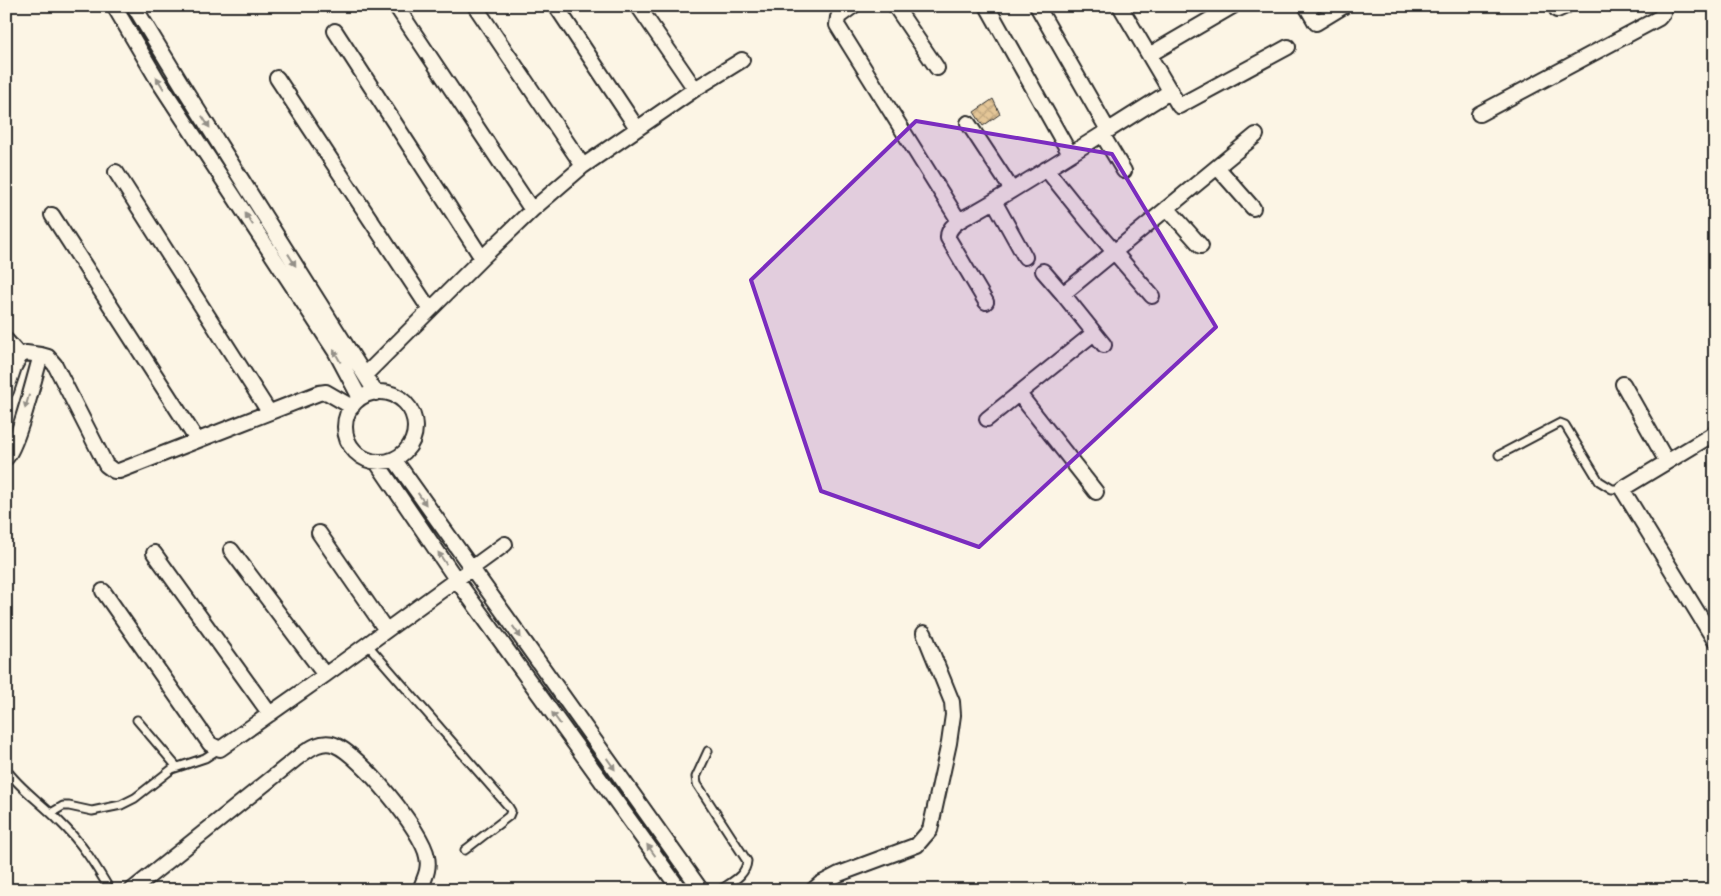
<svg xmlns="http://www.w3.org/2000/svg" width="1721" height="896" font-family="Mynerve,sans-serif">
<defs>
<pattern id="building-cross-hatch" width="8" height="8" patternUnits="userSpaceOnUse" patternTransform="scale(1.25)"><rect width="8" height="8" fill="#e4c697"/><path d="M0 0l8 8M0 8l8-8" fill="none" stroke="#c4aa82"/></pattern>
</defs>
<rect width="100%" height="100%" fill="#fcf5e5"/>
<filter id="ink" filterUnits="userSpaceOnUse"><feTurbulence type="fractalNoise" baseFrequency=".02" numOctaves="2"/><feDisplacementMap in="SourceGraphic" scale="10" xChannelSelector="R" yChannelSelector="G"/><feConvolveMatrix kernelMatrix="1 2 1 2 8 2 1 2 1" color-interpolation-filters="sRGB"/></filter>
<g filter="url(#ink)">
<path fill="url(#building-cross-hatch)" stroke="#2b2b2b" d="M993 99 1000 114 983 126 974 112Z"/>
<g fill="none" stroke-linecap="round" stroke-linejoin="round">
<defs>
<path id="service" d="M1499 455 1560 423 1565 425 1599 481 1612 489H1622
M367 644 508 806 511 811 509 816 465 850
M137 720 177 767
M708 751 696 777 697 784 747 861C746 876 731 882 720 890
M6 769C20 789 42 803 59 821 82 843 94 863 110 890
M51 813 63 806H69L92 811 121 805 135 798 172 769 205 758 219 749"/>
<path id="minor" d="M114 6 157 79 335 351 360 398
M134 6 182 85 376 393
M396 6 532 210
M475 6 583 166
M556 6 637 128
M638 6 695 89
M853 6 838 17 837 25 959 221
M895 6 937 68
M987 6 1070 154
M1037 6 1108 130
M1120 6 1179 106 1288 47
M1306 6 1316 23 1344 6
M1557 10 1566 6
M335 31 482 258
M1149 55 1233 6
M277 78 430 310
M1479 114 1659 18 1663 13V6
M968 123 1012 190
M1102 134 1124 171
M1217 167 1253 208
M1046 169 1086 219 1152 296
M116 172 269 412
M994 201 1025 257
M1167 208 1201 246
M52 215 197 440
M1043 271 1063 294
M986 302 948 238C947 224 967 217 977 211 1043 173 1106 131 1171 91
M6 340 20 356
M1104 345 1063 294 1256 135
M365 375 482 258 532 210 583 166 695 89 742 60
M1623 384 1667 462
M6 391 14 367 20 356 26 353 41 355 48 357 55 365 106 465 114 471H119L319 393 326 392 352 407
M345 427a35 35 0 1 1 70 0a35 35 0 1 1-70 0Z
M1019 394 1096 492
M987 419 1094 333
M1715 433 1622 489 1715 641
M6 458C18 446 35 375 41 355
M394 459 701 890
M377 463 456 579 680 890
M319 533 386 630
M231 550 325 675
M154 553 270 714
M103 591 210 744 220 749 325 675 505 544
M132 890 297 758C308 750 321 739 335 745 359 754 423 831 427 857 430 869 424 879 420 890
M813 890 820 884 839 874 917 845 930 830 949 743 953 715 952 702 924 633"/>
</defs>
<use href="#service" stroke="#2b2b2b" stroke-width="11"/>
<use href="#minor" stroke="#2b2b2b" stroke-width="18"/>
<use href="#service" stroke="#fcf5e5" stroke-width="7"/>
<use href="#minor" stroke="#fcf5e5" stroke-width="14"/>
</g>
<defs><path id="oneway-solid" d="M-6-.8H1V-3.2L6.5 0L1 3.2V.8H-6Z" transform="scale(1.25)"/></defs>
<g fill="#949088">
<use href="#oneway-solid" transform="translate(160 83) rotate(-122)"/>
<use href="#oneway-solid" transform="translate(206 122) rotate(57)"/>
<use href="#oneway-solid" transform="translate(249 219) rotate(-123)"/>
<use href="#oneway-solid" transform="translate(292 260) rotate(58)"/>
<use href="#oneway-solid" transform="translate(337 356) rotate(-119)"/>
<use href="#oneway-solid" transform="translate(27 402) rotate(106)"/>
<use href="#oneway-solid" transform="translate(422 499) rotate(55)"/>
<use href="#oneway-solid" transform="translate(442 558) rotate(-124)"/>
<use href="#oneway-solid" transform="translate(517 632) rotate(55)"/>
<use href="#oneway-solid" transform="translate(556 718) rotate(-126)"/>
<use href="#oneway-solid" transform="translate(611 764) rotate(55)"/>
<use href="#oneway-solid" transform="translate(651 850) rotate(-126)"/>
</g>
</g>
<path fill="#7b2cbf" fill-opacity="0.2" stroke="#7b2cbf" stroke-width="4" stroke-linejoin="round" d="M916 121 1112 154 1216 327 979 547 821 491 751 280Z"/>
<rect width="1721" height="896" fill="none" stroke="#fcf5e5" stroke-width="25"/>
<rect x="12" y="12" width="1696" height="871" fill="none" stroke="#2b2b2b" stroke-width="2" filter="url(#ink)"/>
</svg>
